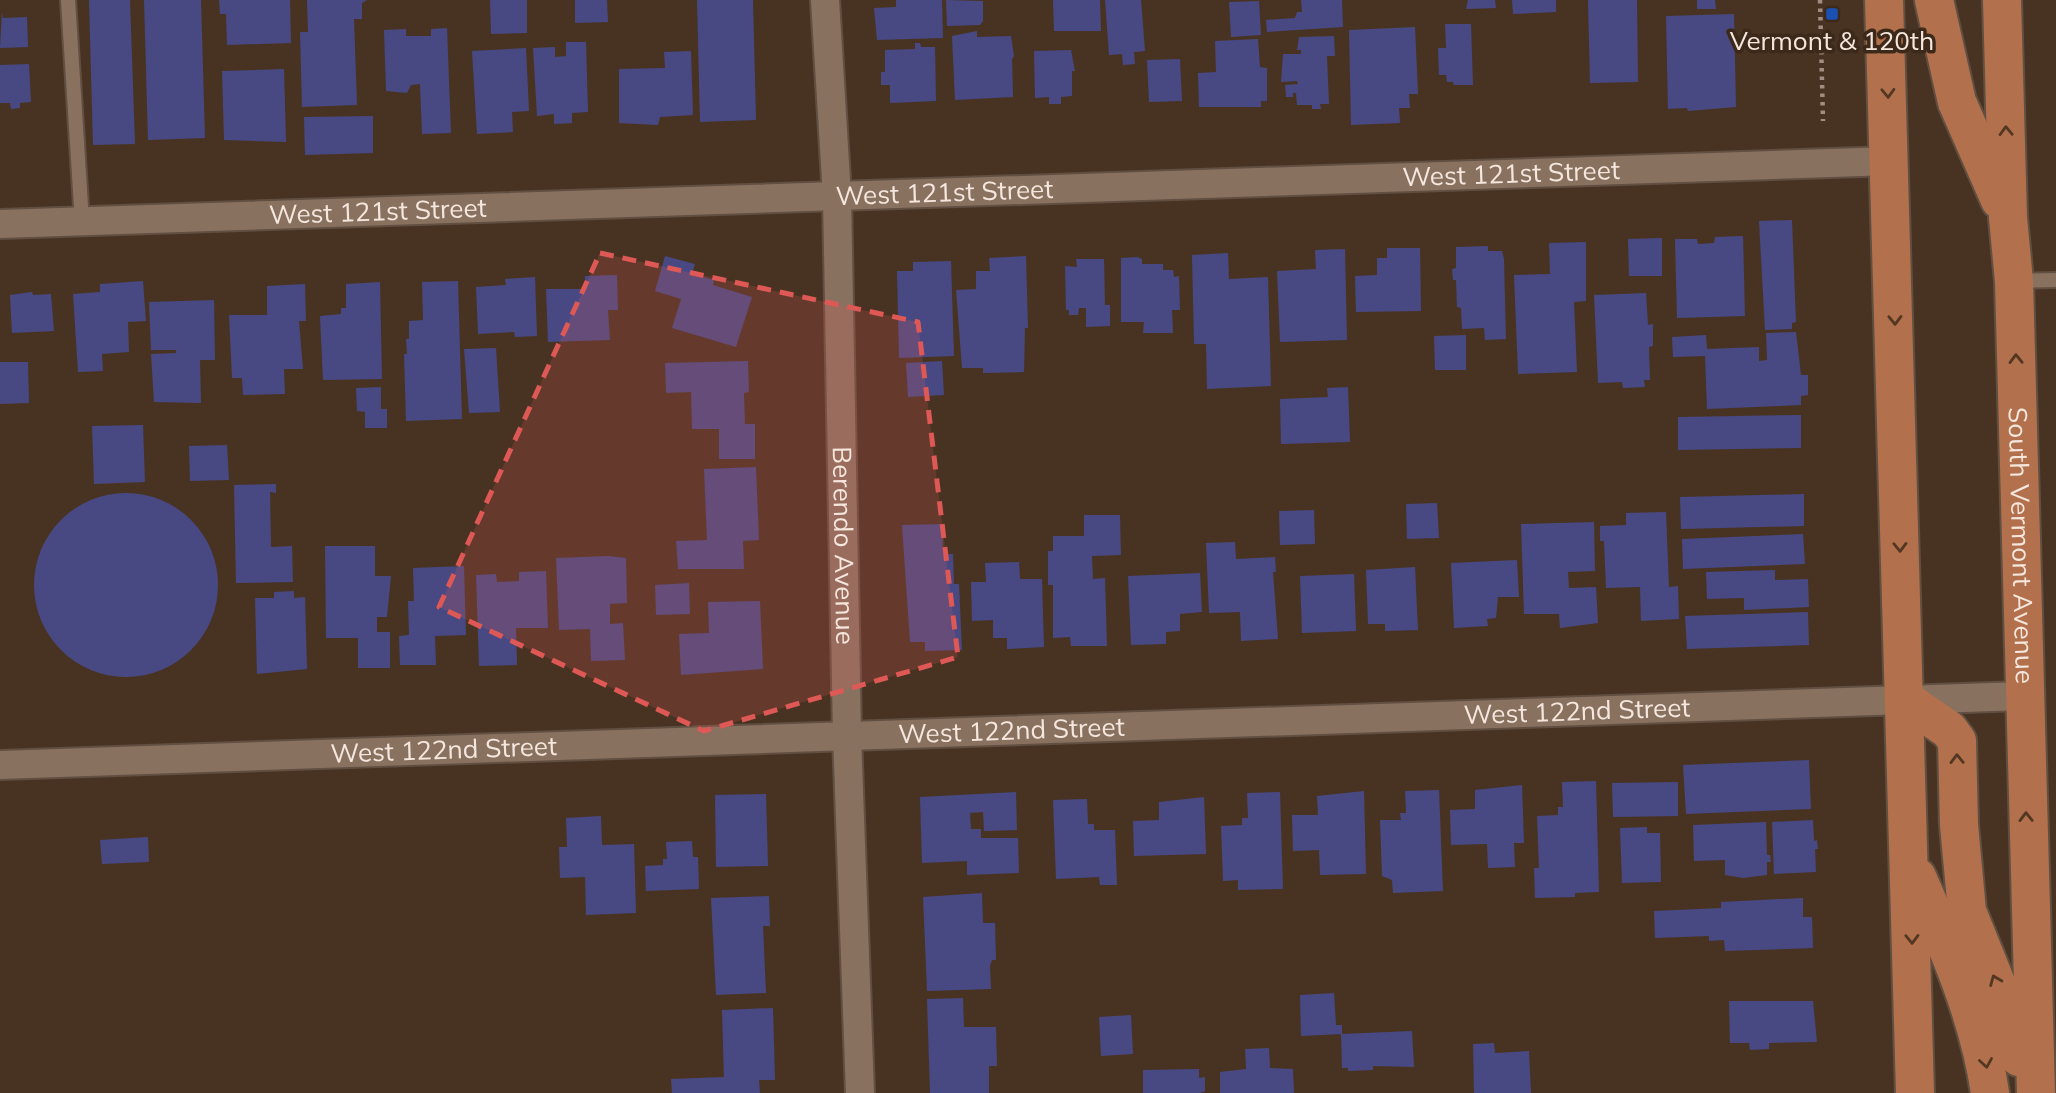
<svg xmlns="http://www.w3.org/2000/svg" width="2056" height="1093" font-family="Mulish,sans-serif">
<rect width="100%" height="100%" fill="#483323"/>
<path fill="#484983" d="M89 0H130L135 144 93 145Z
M144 0H201L205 138 148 140Z
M219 0H290L291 43 227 45 226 14H220Z
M307 0H367L362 3V19H354L357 105 302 107 300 32H308Z
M490 0H527V33L491 34Z
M575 0H607L608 22 575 23Z
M697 0H753L756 120 700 122Z
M896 0H942L943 38 877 40 874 8 896 7Z
M946 0 983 1V21L980 25 947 26Z
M1053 0H1100L1101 31H1054Z
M1105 0H1141L1145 51 1134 52 1135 64 1123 65 1122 54 1109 55Z
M1301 0H1342L1343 27 1267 32 1266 20 1295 18 1297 12H1302Z
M1468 0H1495L1496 8 1466 9Z
M1512 0H1556V12L1513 14Z
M1588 0H1637L1638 82 1590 83Z
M1697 0H1715L1716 9H1697Z
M1259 1 1261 35 1231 37 1229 2Z
M2 12 3 18 27 17 28 47 0 48Z
M1734 14 1736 107 1688 111 1687 108 1668 109 1666 16Z
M1445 24H1471L1473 85H1454L1453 82H1447L1446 75H1439L1438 48H1446Z
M1415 27 1418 94H1409L1410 108H1399L1400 123 1351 125 1349 30Z
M447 28 451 133 422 134 420 84 411 85 407 93 386 91 384 30 406 29V36H431V29Z
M977 31V37L1011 36 1014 56 1012 59 1013 97 955 100 952 36Z
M1334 36 1335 56H1327L1329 104H1320L1321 109H1312V105H1297L1296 93H1293V97H1286L1285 85 1298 84 1297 81 1281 82 1283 54H1301V50H1297L1299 37Z
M1258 39 1260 67 1267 68V101H1261V107H1199L1198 73 1216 72 1215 41Z
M566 42H586L588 112 572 113V123L554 124V114L537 116 533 48 555 47V57L566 56Z
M915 43H920L921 47H935L936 101 890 103V85H881V72H885V50L915 49Z
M526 48 529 111 512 112 513 132 477 134 472 51Z
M1071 50 1075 71H1072V96L1061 97V104H1049V97L1035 98 1034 51Z
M691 51 693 115 660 117 658 125 619 123V69L665 68 664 52Z
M1180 59 1182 101 1149 102 1147 60Z
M29 64 31 102 20 103V108L11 109 10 103H0V65Z
M284 69 286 142 224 140 222 71Z
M373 116V153L305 155 304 117Z
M1792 220 1796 322 1792 323V329L1765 330 1759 221Z
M1743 236 1745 316 1677 318 1675 239H1697L1698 244 1714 243 1715 237Z
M1662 238V276H1629L1628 239Z
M1586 242V301L1574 302 1577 372 1518 374 1514 275 1550 274 1549 243Z
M1488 246V251H1502L1504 259 1506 339 1485 340 1484 328 1462 329 1461 308 1457 307 1456 280H1453L1452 269 1456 268V247Z
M1387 248H1420L1421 311 1356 312 1355 276 1377 275V258H1387Z
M1345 249 1347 340 1280 342 1277 271 1316 269 1315 250Z
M1228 253 1229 279 1268 277 1271 386 1207 389 1206 344H1194L1192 255Z
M665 256 695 264 692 274 714 280 713 285 752 297 736 347 672 328 681 299 655 291Z
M1026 256 1028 328H1025L1024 372 983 373V368H962L956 290 976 289V271H990L989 258Z
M1137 257 1142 259V264H1163V270H1173L1174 277 1179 276 1180 310H1172L1173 333H1143L1144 322H1121V258Z
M1076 259H1104L1105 305H1110V326L1086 327V308H1079L1078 315H1069V310H1066L1065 266 1077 267Z
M951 261 954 356 899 358 897 271H913V262Z
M617 275 618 310H608L610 340 548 342 546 289H585V276Z
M535 277 537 336 515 337 514 332 478 334 476 287 506 285 505 279Z
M143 281 146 321 128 322 129 352 102 354 103 371 78 372 73 294 100 292V284Z
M458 281 462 419 406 421 404 354H407L406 339H409V321L423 320 422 282Z
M380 282 382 379 323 380 320 316 341 314V308H346V284Z
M305 284 306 321H299L303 369H284L285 394 243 395 242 378H232L229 315H267V286Z
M32 292 33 295 51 294 54 331 12 333 10 295Z
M1646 293 1648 325 1653 324V346L1649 347 1650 380H1644L1645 387 1623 388 1622 382 1598 383 1594 295Z
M214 300 215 360H200L201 403 154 402 151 354 176 353V350H151L149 302Z
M1796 332 1801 375H1808V395L1801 396V405L1707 409 1705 356 1673 357 1672 337 1706 335 1707 349 1759 347V361L1767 360 1766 333Z
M1466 335V370H1435L1434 336Z
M496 348 500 412 469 413 464 349Z
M748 361 749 392 744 393 745 424H755V459H719V429H692L691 392 666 393 665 363Z
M942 361 944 395 908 397 906 363Z
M0 362H28L29 403 0 404Z
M381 387V409H387V428H365V412L357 411 356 388Z
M1348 387 1350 442 1281 444 1280 399 1328 397 1327 388Z
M1801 415V448L1678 450V417Z
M143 425 145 482 94 484 92 426Z
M227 445 229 480 190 481 189 446Z
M756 467 759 540 743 541 744 569H678L676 541 707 540 704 469Z
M276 484V493L270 492 271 547 292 546 293 582 236 583 234 485Z
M34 585a92 92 0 1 1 184 0a92 92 0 1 1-184 0Z
M1804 494V526L1681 529 1680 497Z
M1437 503 1439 538 1407 539 1406 504Z
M1314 510 1315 544 1280 545 1279 511Z
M1666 512 1669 587 1678 586 1679 619 1641 621 1640 587 1606 588 1604 541H1600V526L1626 525V513Z
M1084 515H1120L1121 555 1092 556 1093 579 1105 578 1107 646H1071L1070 637 1053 638V585H1048V551H1053V536H1084Z
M1594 522 1595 571 1568 572 1569 588 1596 587 1598 623 1560 628 1559 614H1524L1521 524Z
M942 524 943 554H953L954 584H959L962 650 925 651V642H910L902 525Z
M1803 534 1805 564 1683 569 1682 539Z
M1235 542 1236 559 1275 557 1276 572H1273L1278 639 1241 641 1240 612 1209 613 1206 543Z
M325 546H375V576H391L387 617H377V632H390V668H358V638H326Z
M608 556 626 558 627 603 610 604V624L623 623 625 660 591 661 590 629 559 630 556 558Z
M1517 560 1519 597H1498L1496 618 1487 619 1488 626 1454 628 1451 563Z
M1019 562 1020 579H1042L1044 647 1007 649V638H993V620L972 621 971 582H986L985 563Z
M464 566 466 635 435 636 436 665H400L399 636 409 635 408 601H414L413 568Z
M1415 567 1418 630 1385 631V624H1368L1366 570Z
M1775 570V580L1808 579 1809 607 1744 610V598L1707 599 1706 572Z
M546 571 548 628H516L517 665 479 666 476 575 496 574 497 582 519 581V572Z
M1200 573 1202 612 1180 614V631L1166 632V644L1131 645 1128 576Z
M1354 574 1356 631 1302 633 1300 576Z
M689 583 690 614 656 615 655 585Z
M294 591V598L305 597 307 669 257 674 255 598H274V592Z
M760 601 763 669 681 675 679 634 709 633 708 602Z
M1808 612 1809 645 1687 649 1685 616Z
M1809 760 1811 809 1686 814 1683 765Z
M1596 781 1599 892 1575 893V897L1535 898 1534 868H1539L1537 816 1558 815V807H1563L1562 782Z
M1678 782V816L1613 817 1612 783Z
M1522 785 1524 843H1514L1515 867 1488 868 1487 844 1451 845 1450 810 1475 809V790Z
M1439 790 1443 891 1393 893 1392 880 1382 876 1380 820H1401L1400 813H1406L1405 791Z
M1364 791 1366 874 1320 875 1319 850 1293 851 1292 815H1318L1317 796Z
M1016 792 1017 830 984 831 983 812 970 813 971 829H981V838H1018L1019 873 967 875V861L922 863 920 797Z
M1280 792 1283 889 1238 890V880L1223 881 1221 826 1242 825V818H1248L1247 793Z
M766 794 768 866 716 867 715 795Z
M1204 797 1206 854 1134 856 1133 821 1159 820V802Z
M1087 799 1088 824H1094V830H1115L1117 885H1100L1099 877 1056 879 1053 800Z
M601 816 602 845 634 844 636 913 586 915 585 877 560 878 559 847H567L566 818Z
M1813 820 1814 841 1817 840 1818 849H1815L1816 872 1774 874 1772 822Z
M1766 822 1767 855H1770L1771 862H1767V875L1743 878 1725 875V860L1694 861 1693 825Z
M1647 827V833H1660L1661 882 1622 883 1620 828Z
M148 837 149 862 102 864 100 840Z
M692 841 693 857H698L699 889 646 891 645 866 663 865V859H667L666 842Z
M982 893 983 923H995L996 960H992L990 966 991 989 927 991 923 897Z
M769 896 770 926H763L766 993 716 995 711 898Z
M1803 898V917H1812L1813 948 1725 951 1724 940 1709 941V936L1655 938 1654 911 1721 908V902Z
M1334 993 1336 1025H1342V1034L1301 1036 1300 995Z
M963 998 964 1027H996L997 1066H989V1093H930L927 999Z
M1729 1001H1813L1817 1042 1769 1043V1049L1750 1050 1749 1043H1730Z
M773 1008 775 1080H759L760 1093H672L671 1079 724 1077 722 1010Z
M1131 1015 1133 1054 1101 1056 1099 1017Z
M1412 1031 1414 1067 1373 1066V1070L1348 1071V1068H1342L1341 1034Z
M1494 1043 1495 1053 1529 1051 1531 1093H1474L1473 1044Z
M1269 1048 1270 1068 1293 1069 1294 1093H1220V1072L1246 1069 1245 1049Z
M1199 1069V1078L1205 1077V1091L1200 1093H1143V1070Z"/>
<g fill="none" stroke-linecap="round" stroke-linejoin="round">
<defs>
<path id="service" d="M68 0 82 222
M2015 281 2056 280"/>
<g id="minor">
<path id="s1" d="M825 0 837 196 847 736 860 1093"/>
<path id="s2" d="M0 224 1891 161"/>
<path id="s3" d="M0 765 2023 696"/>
</g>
<g id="primary">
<path d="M1884 0 1915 1093"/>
<path d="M1934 0 1957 102 2000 200"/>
<path id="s4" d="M2002 0 2008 218 2014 281 2036 1093"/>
<path d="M1904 699 1949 730 1957 741 1959 825 1967 911 2011 1020 2019 1057"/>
<path d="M1917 877C1948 947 1979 1017 1990 1093"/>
</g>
</defs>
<use href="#service" stroke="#614f42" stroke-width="18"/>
<use href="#minor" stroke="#614f42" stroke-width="32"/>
<use href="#primary" stroke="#614f42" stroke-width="42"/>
<path stroke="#9f8e81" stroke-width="4.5" stroke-dasharray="3.5 5" stroke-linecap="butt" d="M1820 0 1823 121"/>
<use href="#service" stroke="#897160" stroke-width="14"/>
<use href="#minor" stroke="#897160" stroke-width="28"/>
<use href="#primary" stroke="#b2714c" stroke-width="38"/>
</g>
<defs><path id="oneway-chevron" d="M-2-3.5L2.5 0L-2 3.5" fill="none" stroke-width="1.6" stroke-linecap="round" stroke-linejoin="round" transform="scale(1.75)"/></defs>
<g stroke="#543723">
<use href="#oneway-chevron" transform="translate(1888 93) rotate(88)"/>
<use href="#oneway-chevron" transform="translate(2006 131) rotate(-92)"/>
<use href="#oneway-chevron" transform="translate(1895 320) rotate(89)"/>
<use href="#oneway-chevron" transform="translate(2016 359) rotate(-91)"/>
<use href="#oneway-chevron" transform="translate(1900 547) rotate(89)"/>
<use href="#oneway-chevron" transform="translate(1957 759) rotate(-91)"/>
<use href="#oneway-chevron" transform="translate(2026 817) rotate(-91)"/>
<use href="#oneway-chevron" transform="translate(1912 939) rotate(89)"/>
<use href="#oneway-chevron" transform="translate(1995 980) rotate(-112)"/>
<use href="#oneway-chevron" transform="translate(1986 1063) rotate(81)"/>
</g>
<path fill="#de5856" fill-opacity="0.2" stroke="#de5856" stroke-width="5" stroke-dasharray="14 9" stroke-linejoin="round" d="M600 253 918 322 958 657 704 731 439 607Z"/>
<rect fill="#1a4fb4" stroke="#3d2919" stroke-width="2.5" x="1825" y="7" width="14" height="14" rx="3.5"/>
<g text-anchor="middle" stroke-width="7" stroke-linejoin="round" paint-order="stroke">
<g font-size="26" fill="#f5e7de" stroke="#3d2919">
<text x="1832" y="50">Vermont &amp; 120th</text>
</g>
<g font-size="26" fill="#f5e7de" stroke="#3d2919">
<text dy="9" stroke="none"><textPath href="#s2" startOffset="1512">West 121st Street</textPath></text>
<text dy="9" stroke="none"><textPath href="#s2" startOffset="945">West 121st Street</textPath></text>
<text dy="9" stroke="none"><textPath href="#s2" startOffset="378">West 121st Street</textPath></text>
<text dy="9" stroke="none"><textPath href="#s1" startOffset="546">Berendo Avenue</textPath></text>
<text dy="9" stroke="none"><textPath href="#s4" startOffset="546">South Vermont Avenue</textPath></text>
<text dy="9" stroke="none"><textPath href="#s3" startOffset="1578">West 122nd Street</textPath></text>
<text dy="9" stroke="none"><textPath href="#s3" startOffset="1012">West 122nd Street</textPath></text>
<text dy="9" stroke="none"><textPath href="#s3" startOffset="444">West 122nd Street</textPath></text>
</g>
</g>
</svg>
